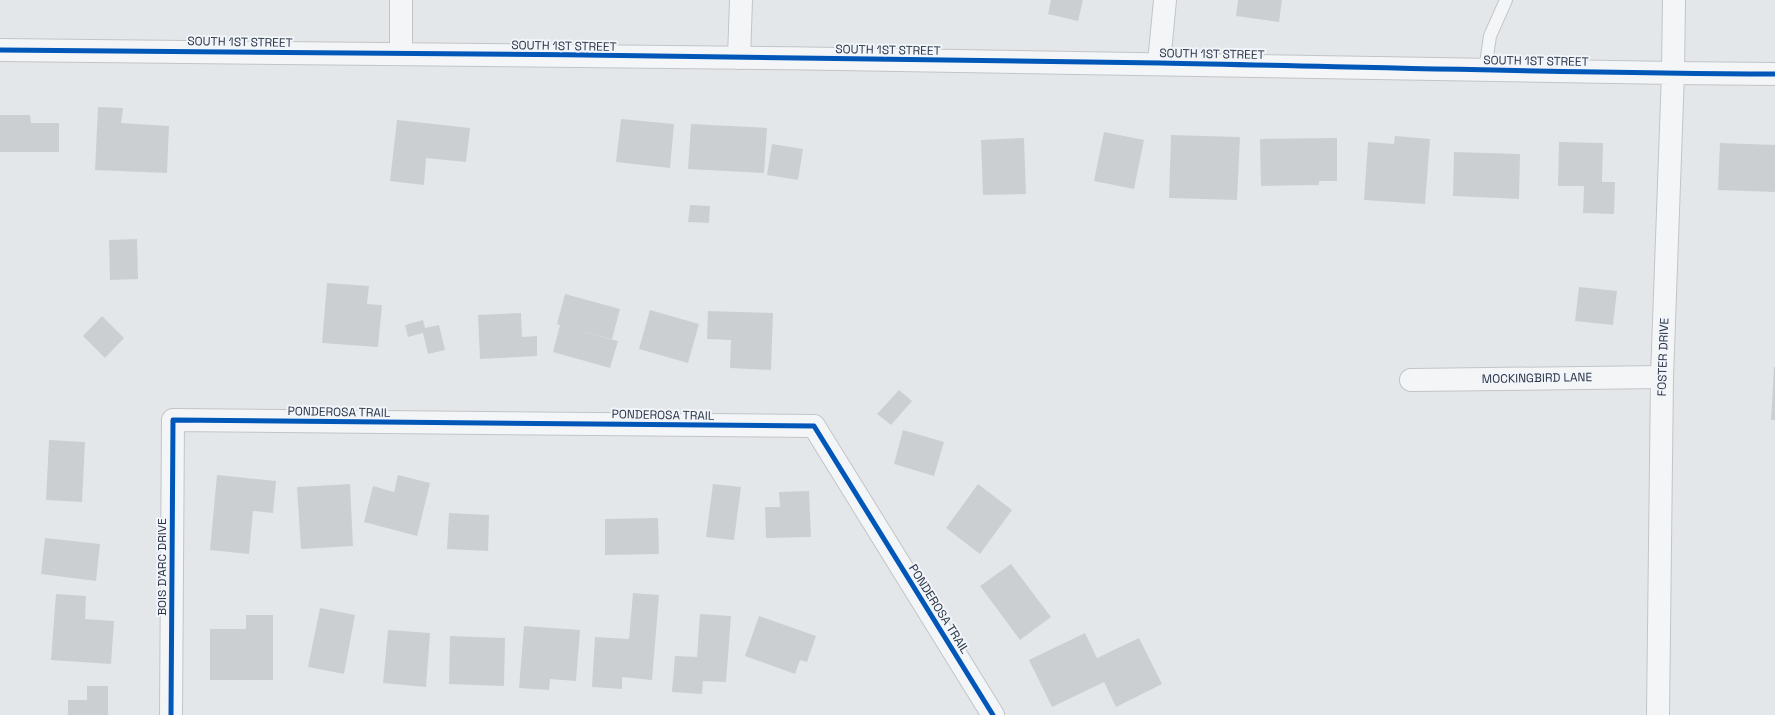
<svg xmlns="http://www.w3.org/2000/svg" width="1775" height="715" font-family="'Space Grotesk',sans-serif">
<rect width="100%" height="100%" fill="#e4e7ea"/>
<path fill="#cccfd2" d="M1051 0H1083L1078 21 1048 14Z
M1238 0H1282L1279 22 1236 16Z
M98 107 123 108 121 123 169 126 167 173 95 170Z
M0 115H30L31 123H59V152H0Z
M621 119 674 124 670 168 616 162Z
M397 120 470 128 466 162 426 158 424 185 390 181Z
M691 124 767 128 764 173 688 169Z
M1104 132 1144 140 1134 189 1094 181Z
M1171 135 1240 137 1237 200 1169 198Z
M1395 136 1430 139 1425 204 1364 200 1368 142 1394 144Z
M1024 138 1026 194 983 195 981 140Z
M1337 138V181H1319V185L1261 186 1260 139Z
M1559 142 1603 143 1602 182H1615L1614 214 1583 213 1584 186H1558Z
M1720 143 1775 145V192L1718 190Z
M772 144 803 149 798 180 767 175Z
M1454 152 1520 154 1519 199 1453 196Z
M690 205 710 206 709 223 688 222Z
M137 239 138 279 110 280 109 240Z
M327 283 369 286 367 304 382 305 378 347 322 343Z
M1579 287 1617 291 1613 325 1575 321Z
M565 294 620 309 612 339 569 328 618 341 610 368 553 352 560 325 557 324Z
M650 310 699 324 688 363 639 349Z
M708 311 773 313 771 370 730 368 731 340 707 339Z
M521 313 522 337 537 336V356L480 359 478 315Z
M102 316 124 338 105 358 83 336Z
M423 320 425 328 439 325 445 350 428 354 423 333 408 337 405 325Z
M1774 367H1775V420H1771Z
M899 390 912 401 891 425 877 414Z
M903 430 944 442 934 476 894 464Z
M49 440 85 442 82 502 46 500Z
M217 475 276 481 273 513 253 511 249 554 210 550Z
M398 475 430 483 417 536 364 522 373 486 394 492Z
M350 484 353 546 301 549 297 487Z
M713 484 741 487 734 540 706 537Z
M978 484 1012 510 980 554 946 528Z
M809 491 811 537 766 538 765 507H780L779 492Z
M449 513 489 515 488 551 447 549Z
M658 518 659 554 605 555V519Z
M45 538 100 544 96 581 41 574Z
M1011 564 1051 617 1020 640 980 586Z
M633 593 659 595 652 680 622 677V689L592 687 595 637 629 639Z
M56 594 86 596 85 619 114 621 111 664 51 660Z
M320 608 355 615 344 674 308 667Z
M700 614 731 616 726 682 703 681 702 694 672 692 675 656 697 657Z
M246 615H273V680H210V629H246Z
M759 616 816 636 807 662 800 660 795 674 745 656Z
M524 626 580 630 576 681 550 679 549 690 519 688Z
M388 630 430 633 426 687 383 683Z
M1085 633 1097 658 1139 638 1162 684 1116 707 1104 682 1052 707 1029 660Z
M450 636 505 638 504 686 449 684Z
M87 686H108V715H68V700H87Z"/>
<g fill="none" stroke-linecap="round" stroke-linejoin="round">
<defs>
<path id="service" d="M1485 70 1490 36 1506 0"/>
<path id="minor" d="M401 53V0
M739 58 741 0
M1159 63 1165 0
M1673 73 1775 74
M1411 380 1662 377
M171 715 173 420 814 426 993 715"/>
<path id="tertiary" d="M0 50C558 53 1115 63 1673 73
M1658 715 1662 377 1673 73 1674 0"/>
</defs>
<use href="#service" stroke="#c2c5c8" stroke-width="14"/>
<use href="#minor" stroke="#c2c5c8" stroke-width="24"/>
<use href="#tertiary" stroke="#c2c5c8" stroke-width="24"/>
<use href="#service" stroke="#f3f5f6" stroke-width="12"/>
<use href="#minor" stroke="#f3f5f6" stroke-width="22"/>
<use href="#tertiary" stroke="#f3f5f6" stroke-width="22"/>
<defs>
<path id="cycleway" d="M0 50C387 52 773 57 1160 63 1365 67 1570 73 1775 74
M171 715 173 420 814 426 993 715"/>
</defs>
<use href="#cycleway" stroke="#f2f5f9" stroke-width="8"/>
<use href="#cycleway" stroke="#0057b8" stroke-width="5"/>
</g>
<g text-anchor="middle" stroke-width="4" stroke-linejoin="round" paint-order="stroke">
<g font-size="12" fill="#283446" stroke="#f2f5f9">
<text transform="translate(240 42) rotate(1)" y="4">SOUTH 1ST STREET</text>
<text transform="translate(564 46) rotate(1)" y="4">SOUTH 1ST STREET</text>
<text transform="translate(888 50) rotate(1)" y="4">SOUTH 1ST STREET</text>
<text transform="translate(1212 54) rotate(1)" y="4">SOUTH 1ST STREET</text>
<text transform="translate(1536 61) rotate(1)" y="4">SOUTH 1ST STREET</text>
<text transform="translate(1663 357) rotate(-88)" y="4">FOSTER DRIVE</text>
<text transform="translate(1537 378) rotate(-1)" y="4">MOCKINGBIRD LANE</text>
<text transform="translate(339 412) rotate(1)" y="4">PONDEROSA TRAIL</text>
<text transform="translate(663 415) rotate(1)" y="4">PONDEROSA TRAIL</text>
<text transform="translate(162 567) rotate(-90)" y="4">BOIS D'ARC DRIVE</text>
<text transform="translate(939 609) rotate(58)" y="4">PONDEROSA TRAIL</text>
</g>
</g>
</svg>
